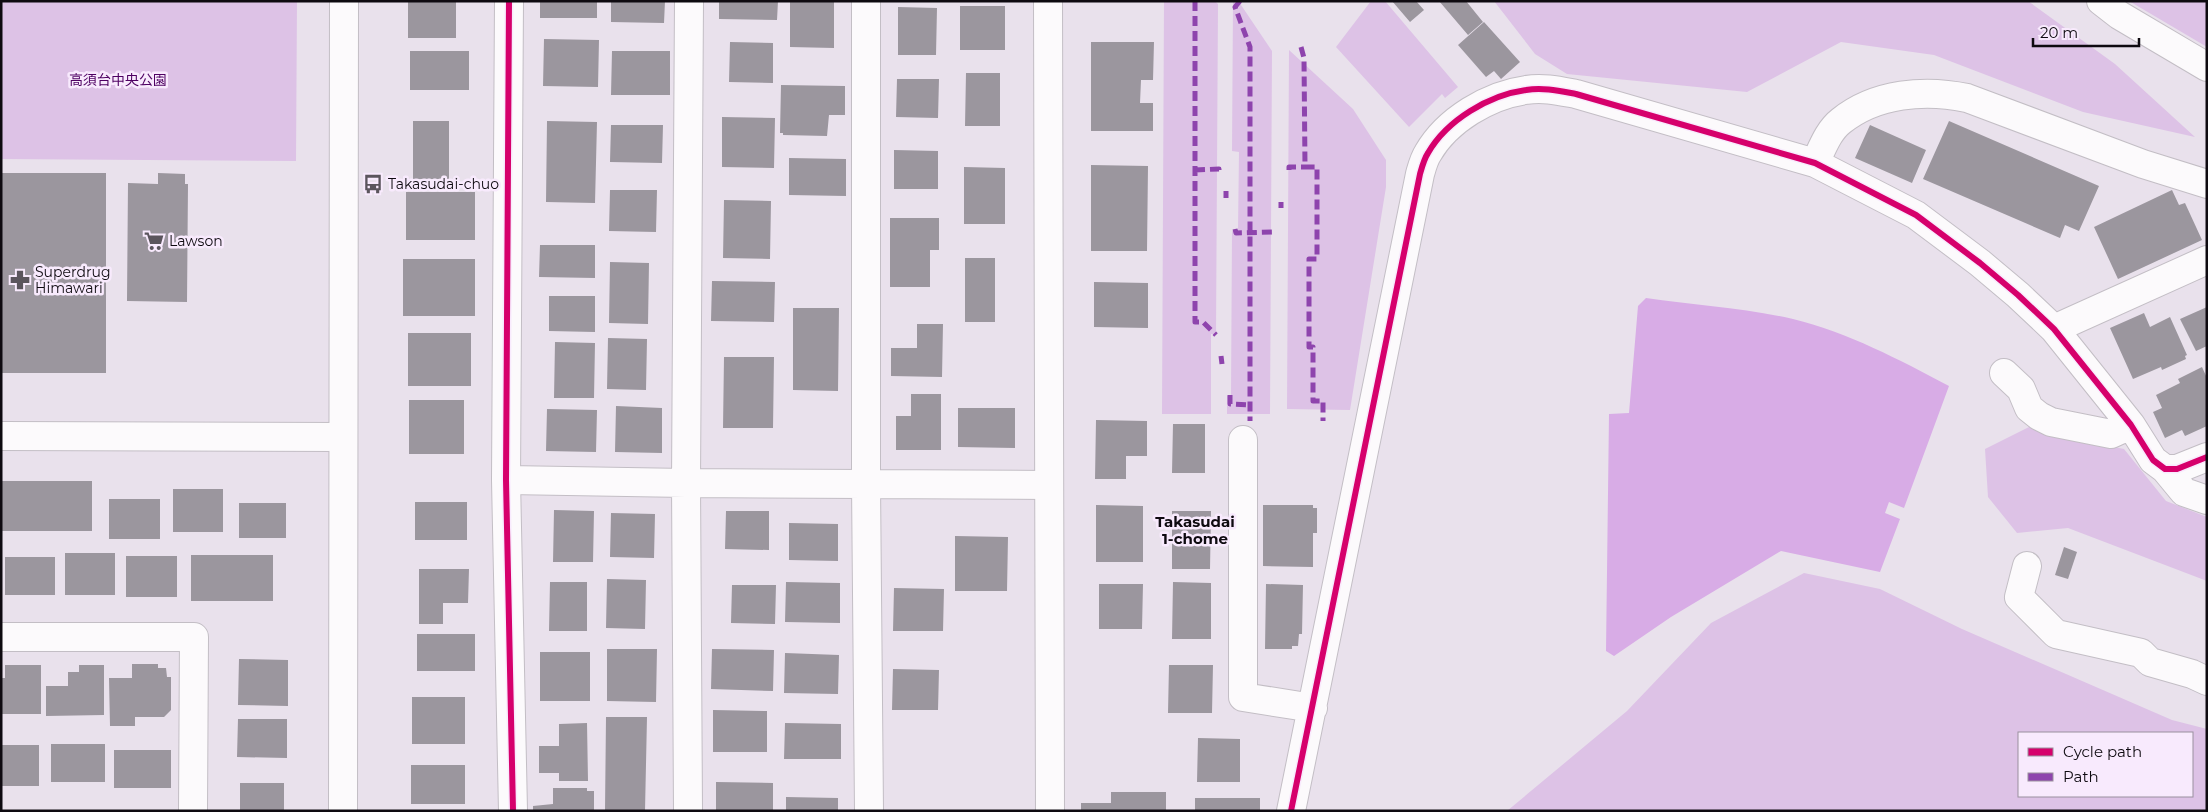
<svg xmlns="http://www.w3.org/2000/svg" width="2208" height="812" font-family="Montserrat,'Noto Sans JP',sans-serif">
<rect width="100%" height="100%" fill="#e9e1ec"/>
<path fill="#ddc2e6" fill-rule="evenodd" d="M1 1H297L296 161 1 159Z
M1164 1H1215L1218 4 1216 334H1211V414H1162Z
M1371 1H1385L1458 87 1445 98 1442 94 1409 127 1336 47Z
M1494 1H2028L2115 64 2195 137 2083 112 1934 55 1841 42 1747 92 1567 74 1535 54Z
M2129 1H2207V47Z
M1233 2H1239L1272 51 1270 414H1227V396H1231L1232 231 1238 230 1239 152 1232 151Z
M1289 50 1353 109 1386 160V187L1350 410 1287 409Z
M2033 425 2064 437 2124 449 2166 501 2207 517V581L2068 528 2017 533 1988 497 1985 449Z
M1804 573 1880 589 1962 629 2172 720 2207 729V811H1507L1627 711 1711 623ZM2019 733H2192V796H2019Z"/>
<path fill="#d8ace6" d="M1646 298C1693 305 1746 308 1793 319 1849 333 1898 359 1949 386L1904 508 1889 502 1885 513 1900 519 1880 572 1781 551 1671 617 1614 656 1606 651 1609 414 1629 413 1638 306Z"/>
<path fill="#9b969e" d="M408 1H456V38H408Z
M540 1H597V18H540Z
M611 1H665L664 23 611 22Z
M719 1H778L777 20 719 19Z
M790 1H834V48L790 47Z
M1392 1H1416L1424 10 1410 22Z
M1439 1H1466L1483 22 1468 35Z
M960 6H1005V50H960Z
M898 7 937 8 936 55H898Z
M1484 22 1520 62 1501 79 1494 71 1486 77 1458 45Z
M544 39 599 40 598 87 543 86Z
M730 42 773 43V83L729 82Z
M1091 42H1154L1153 80H1141L1140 103H1153V131H1091Z
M410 51H469V90H410Z
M612 51H670V95H611Z
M966 73H1000V126H965Z
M897 79H939L938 118 896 117Z
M781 85 845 86V115H829L827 136 783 135V133H780Z
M722 117 775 118 774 168 722 167Z
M413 121H449V179H413Z
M547 121 597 122 595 203 546 202Z
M1949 121 2099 186 2079 231 2065 225 2060 238 1923 179Z
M611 125H663L662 163 610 162Z
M1870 125 1926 150 1912 183 1855 158Z
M894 150 938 151V189H894Z
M789 158 846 159V196L789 195Z
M1091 165 1148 166 1147 251H1091Z
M964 167 1005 168V224H964Z
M1 173H106V373H1Z
M158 173 185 174V184H188L187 302 127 301 128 183 158 184Z
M610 190H657L656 232 609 231Z
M2172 190 2179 205 2185 203 2202 240 2118 279 2094 227Z
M406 192H475V240H406Z
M724 200 771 201 770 259 723 258Z
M890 218H939V250H930V287H890Z
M540 245H595V278L539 277Z
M965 258H995V322H965Z
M403 259H475V316H403Z
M610 262 649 263 648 324 609 323Z
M712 281 775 282 774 322 711 321Z
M1094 282 1148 283V328L1094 327Z
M549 296H595V332L549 331Z
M2207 307V346L2196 351 2180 319Z
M793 308H839L838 391 793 390Z
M2144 313 2150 327 2170 317 2187 355 2185 356 2186 359 2162 370 2161 367 2133 379 2110 328Z
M917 324H943L942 377 891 376V348H917Z
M408 333H471V386H408Z
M608 338 647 339 646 390 607 389Z
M555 342 595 343 594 398H554Z
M724 357H774L773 428H723Z
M2202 367 2207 378V426L2185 436 2182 430 2165 438 2153 412 2162 408 2156 395 2180 383 2178 379Z
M911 394H941V450H896V416H911Z
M409 400H464V454H409Z
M616 406 662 408V453L615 452Z
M958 408H1015V448L958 447Z
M547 409 597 410 596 452 546 451Z
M1096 420 1147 421V456H1126V479H1095Z
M1173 424H1205V473H1172Z
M1 481H92V531H1Z
M173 489H223V532H173Z
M109 499H160V539H109Z
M415 502H467V540H415Z
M239 503H286V538H239Z
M1096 505 1143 506V562H1096Z
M1263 505H1313V508H1317V533H1313V567L1263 566Z
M554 510 594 511 593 562H553Z
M726 511H769V550L725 549Z
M1172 511H1211L1210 569H1172Z
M611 513 655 514 654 558 610 557Z
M789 523 838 524V561L789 560Z
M955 536 1008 537 1007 591H955Z
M2064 547 2077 552 2068 579 2055 575Z
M65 553H115V595H65Z
M191 555H273V601H191Z
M126 556H177V597H126Z
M5 557H55V595H5Z
M419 569H469L468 603H443V624H419Z
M607 579 646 580 645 629 606 628Z
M550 582H587V631H549Z
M786 582 840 583V623L785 622Z
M1173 582 1211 583V639H1172Z
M1099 584H1143L1142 629H1099Z
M1266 584 1303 585 1302 634H1299L1298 646H1292V649H1265Z
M732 585H776L775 624 731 623Z
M894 588 944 589 943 631H893Z
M417 634H475V671H417Z
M607 649H657L656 702 607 701Z
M712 649 774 650 773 691 711 689Z
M540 652H590V701H540Z
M785 653 839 655 838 694 784 693Z
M239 659 288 660V706L238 705Z
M132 664H158V668H166L167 677H171V710L164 717H135V726H110L109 678H132Z
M5 665H41V714H1V678H5Z
M79 665H104V715L46 716V686H68V672H79Z
M1169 665H1213L1212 713H1168Z
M893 669 939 670 938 710H892Z
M412 697H465V744H412Z
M713 710 767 711V752H713Z
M606 717H647L645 811H605Z
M238 719H287V758L237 757Z
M587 723 588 781H559V773H539V746H559V724Z
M785 723 841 724V759H784Z
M1198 738 1240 739V782H1197Z
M51 744H105V782H51Z
M1 745H39V786H1Z
M114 750H171V788H114Z
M411 765H465V804H411Z
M716 782 773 783V811H716Z
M240 783H284V811H240Z
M553 788H587V791H594V811H533V806L553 804Z
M1111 792H1166V811H1081V803H1111Z
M786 797 838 798V811H786Z
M1195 798H1260V811H1195Z"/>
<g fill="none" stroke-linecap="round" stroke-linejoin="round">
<defs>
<path id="minor" d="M509 1 506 480 513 811
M866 1V484L869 811
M2101 1 2119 15 2207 67
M1815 163C1822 149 1828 131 1841 121 1876 93 1925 89 1967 98L2143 164 2207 184
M2054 329 2207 260
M2004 373 2021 389 2029 408 2039 416 2051 422 2111 434 2131 425
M1243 440V697L1313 708
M2165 469 2184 492 2207 500
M506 480 686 483 1049 485
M2027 566 2019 597 2056 634 2141 653 2150 662 2192 674 2207 681
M1 637H194L193 811
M688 811 686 483 689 1
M1291 811 1420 174C1422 167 1424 159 1428 153 1447 120 1489 95 1526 90 1543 87 1560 91 1576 94L1815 163 1916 215 1980 263 2018 295 2054 329 2131 425 2153 460 2165 469H2177L2207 457"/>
<path id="tertiary" d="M1048 1 1050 811
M1 436 343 437
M343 811 344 1"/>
</defs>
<use href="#minor" stroke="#c3bec5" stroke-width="30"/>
<use href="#tertiary" stroke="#c3bec5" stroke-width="30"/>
<use href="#minor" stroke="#fcfafc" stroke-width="28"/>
<use href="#tertiary" stroke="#fcfafc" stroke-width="28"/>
<path stroke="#8e44ad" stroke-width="5" stroke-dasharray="10 5" stroke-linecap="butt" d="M1195 1V322H1203L1216 335
M1240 1 1235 7 1250 47V421
M1301 47 1304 58 1305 167H1317V259H1309V347H1313V401H1323V421
M1195 170 1219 169V170
M1289 170V167H1305
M1226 191V198
M1281 202V208
M1235 229 1236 233 1275 232V231
M1221 356 1222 364
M1230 395V404L1249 405"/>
<defs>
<path id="cycleway" d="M509 1 506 480 513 811
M1291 811 1420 174C1422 167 1424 159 1428 153 1447 120 1489 95 1526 90 1543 87 1560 91 1576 94L1815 163 1916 215 1980 263 2018 295 2054 329 2131 425 2153 460 2165 469H2177L2207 457"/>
</defs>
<use href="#cycleway" stroke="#f8eafd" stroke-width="9"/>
<use href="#cycleway" stroke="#d6006c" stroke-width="6"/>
</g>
<defs>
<symbol id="bus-bare" viewBox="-9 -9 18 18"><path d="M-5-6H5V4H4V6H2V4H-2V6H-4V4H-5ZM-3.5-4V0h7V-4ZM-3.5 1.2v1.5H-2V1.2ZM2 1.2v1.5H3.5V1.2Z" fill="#5b555d" stroke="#f8eafd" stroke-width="2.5" paint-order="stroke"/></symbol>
<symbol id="supermarket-bare" viewBox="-9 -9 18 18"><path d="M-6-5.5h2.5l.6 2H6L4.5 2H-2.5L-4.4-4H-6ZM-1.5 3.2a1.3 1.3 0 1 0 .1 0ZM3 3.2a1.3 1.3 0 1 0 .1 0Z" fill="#5b555d" stroke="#f8eafd" stroke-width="2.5" paint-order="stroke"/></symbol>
<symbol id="pharmacy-bare" viewBox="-9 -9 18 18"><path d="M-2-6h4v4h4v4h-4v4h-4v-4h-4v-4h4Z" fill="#5b555d" stroke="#f8eafd" stroke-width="2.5" paint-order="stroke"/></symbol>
</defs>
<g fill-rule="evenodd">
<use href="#bus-bare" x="359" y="170" width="28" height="28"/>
<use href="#supermarket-bare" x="140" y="227" width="28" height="28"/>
<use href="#pharmacy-bare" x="6" y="266" width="28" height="28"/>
</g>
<g text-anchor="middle" stroke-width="5" stroke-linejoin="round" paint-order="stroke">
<g font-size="14" fill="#4e0062" stroke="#f8eafd">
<text x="118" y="85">高須台中央公園</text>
</g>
<g font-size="14" fill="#0e0a10" stroke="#f8eafd" text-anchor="start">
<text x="388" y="189">Takasudai-chuo</text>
<text x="169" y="246">Lawson</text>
<text x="35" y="277">Superdrug<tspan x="35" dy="16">Himawari</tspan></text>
</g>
<g font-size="15" font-weight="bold" fill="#0e0a10" stroke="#f8eafd">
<text x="1195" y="527">Takasudai<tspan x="1195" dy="17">1-chome</tspan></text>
</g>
</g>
<rect width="2208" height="812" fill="none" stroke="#0e0a10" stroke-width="5"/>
<rect x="2018" y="732" width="175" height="65" fill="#f8eafd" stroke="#9a909e"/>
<rect x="2028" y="748" width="25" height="8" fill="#d6006c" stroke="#9a909e"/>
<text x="2063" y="757" font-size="15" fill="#0e0a10">Cycle path</text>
<rect x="2028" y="773" width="25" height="8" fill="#8e44ad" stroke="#9a909e"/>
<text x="2063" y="782" font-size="15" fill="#0e0a10">Path</text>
<path d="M2033 38v8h106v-8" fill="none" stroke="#0e0a10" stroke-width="2.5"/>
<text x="2040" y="38" font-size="15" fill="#0e0a10" stroke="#f8eafd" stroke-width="4" paint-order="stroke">20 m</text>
</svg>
